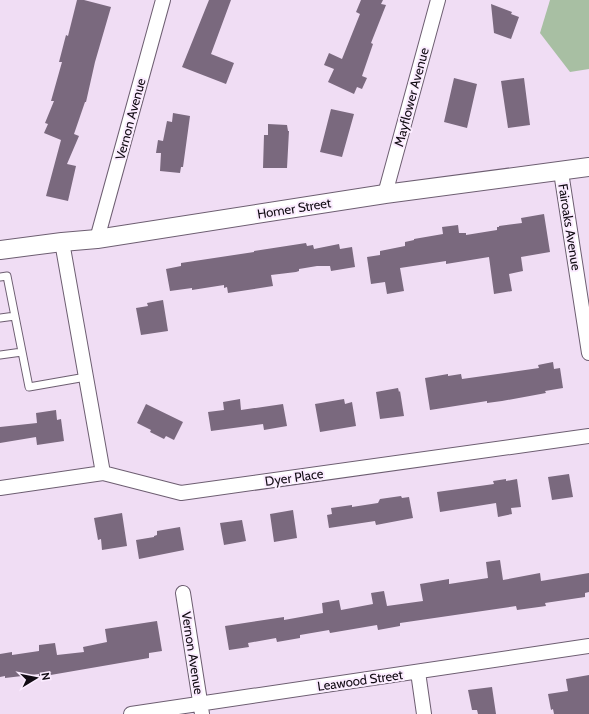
<svg xmlns="http://www.w3.org/2000/svg" width="589" height="714" font-family="Cabin,sans-serif">
<rect width="100%" height="100%" fill="#f0ddf4"/>
<path fill="#a8bfa3" d="M550 0H589V69L570 72 540 33Z"/>
<path fill="#7a697e" d="M77 0H84L111 7 95 62 86 102H85L74 134 79 136 67 164 76 166 68 201 46 196 61 140 44 133 48 124 45 123 54 101H51L62 62H59L66 35 68 36Z
M209 0H231L211 54 234 63 226 84 182 67Z
M361 0H383L381 4 386 5 371 43 373 44 362 76 367 78 362 89 357 87 354 94 328 82 334 69 324 65 329 53 342 59 360 14 356 12Z
M491 4 512 12 511 14 519 17 511 39 494 33Z
M454 78 477 84 467 128 444 122Z
M524 78 530 125 508 128 501 81Z
M331 109 354 114 342 157 320 152Z
M173 113 190 116 183 167H181L180 173 160 171 161 153H156L158 140 163 141 167 121 172 122Z
M268 124 287 125 288 131H289L287 168H263L264 135H268Z
M544 214 550 252 521 257 523 271 509 274 512 291 494 294 489 257 446 264V261L400 268 404 291 387 294 385 282 371 284 367 257 380 255V251L405 246V242L414 240V239L443 234 442 227 458 225 459 233H466V235L497 230V227H499V226L522 223 521 218Z
M306 243 307 246 313 245 314 249 339 244 340 249 352 247 355 267 331 271 330 266H317L299 269V271L296 272 271 275 273 286 228 293 227 287 224 288V285L192 290V288L170 291 166 269 181 266V263L254 252V251Z
M163 300 168 331 141 335 136 308 148 306 147 303Z
M553 362 554 369 560 368 563 388 545 391 546 393 502 401 487 403V401L430 410 425 378 448 374V376L461 374 462 379 539 368 538 365Z
M398 388 399 392 400 391 404 416 380 419 376 392Z
M240 399 241 410 283 404 287 426 264 430 263 424 211 431 208 412 224 410 223 402Z
M344 399 345 404 352 402 356 426 320 432 315 404Z
M146 404 183 422 174 440 166 436 164 439 150 432 151 430 137 423Z
M56 410 57 420 61 419 64 441 37 445 36 437 0 443V427L37 423 36 413Z
M569 474 573 497 552 500 548 477Z
M506 479V481L517 479 521 507 511 508 512 514 498 517 496 503 440 512 437 492 494 484 493 481Z
M401 496 402 498 409 497 413 518 376 525 375 521 329 528 327 515 332 514 331 508 352 505V507L378 503 380 499Z
M293 510 297 538 274 542 270 514Z
M122 513 127 546 102 550 101 539 98 540 94 518Z
M242 520 246 541 224 545 220 523Z
M180 527 184 550 139 559 136 540 154 537V536L157 535V531Z
M500 560 503 580 540 573 541 581 589 573V592L585 593V597L545 603 546 606 517 610 516 606 400 623V626L378 630 377 625 330 633 329 630 300 635V638L277 642 276 638 248 643 249 647 229 650 225 626 284 617V620L323 613 322 603 339 600 341 610 373 604 371 593 384 591 387 606 423 601 420 584 449 579V584L488 578 486 562Z
M157 621 162 651 149 653V658L39 677V674L5 678V676L0 677V654L12 652V655L39 651V645L55 643 57 655 84 652 83 647 107 642 105 629Z
M589 675V714H554L553 709 551 710 548 694 568 691 566 679Z
M492 687 496 714H478L477 710H472L468 690Z"/>
<g fill="none" stroke-linecap="round" stroke-linejoin="round">
<defs>
<path id="service" d="M0 277 7 276 29 387 86 377
M0 318 15 316
M0 355 22 352"/>
<path id="minor" d="M561 172 589 353
M385 194 438 0
M97 239 163 0
M62 242 103 473
M0 488 103 473 181 493 589 436
M183 593 202 714
M418 672 424 714
M131 714 589 646"/>
<path id="tertiary" d="M0 250 62 242 97 239 385 194 589 167"/>
</defs>
<use href="#service" stroke="#6d5e71" stroke-width="9"/>
<use href="#minor" stroke="#6d5e71" stroke-width="16"/>
<use href="#tertiary" stroke="#6d5e71" stroke-width="20"/>
<use href="#service" stroke="#fff" stroke-width="7"/>
<use href="#minor" stroke="#fff" stroke-width="14"/>
<use href="#tertiary" stroke="#fff" stroke-width="18"/>
</g>
<g text-anchor="middle" stroke-width="4" stroke-linejoin="round" paint-order="stroke">
<g font-size="13" fill="#110b13" stroke="#fbecff">
<text transform="translate(411 97) rotate(-75)" y="5">Mayflower Avenue</text>
<text transform="translate(130 119) rotate(-75)" y="5">Vernon Avenue</text>
<text transform="translate(294 208) rotate(-9)" y="5">Homer Street</text>
<text transform="translate(570 227) rotate(81)" y="5">Fairoaks Avenue</text>
<text transform="translate(294 477) rotate(-8)" y="5">Dyer Place</text>
<text transform="translate(193 653) rotate(81)" y="5">Vernon Avenue</text>
<text transform="translate(360 680) rotate(-8)" y="5">Leawood Street</text>
</g>
</g>
<g transform="translate(36 678) rotate(80)" stroke="#fbecff" stroke-width="3" paint-order="stroke">
<path d="M0-3L7 15L0 10L-7 15Z" fill="#110b13"/>
<text y="-6" font-size="11" font-weight="bold" text-anchor="middle" fill="#110b13">N</text>
</g>
</svg>
